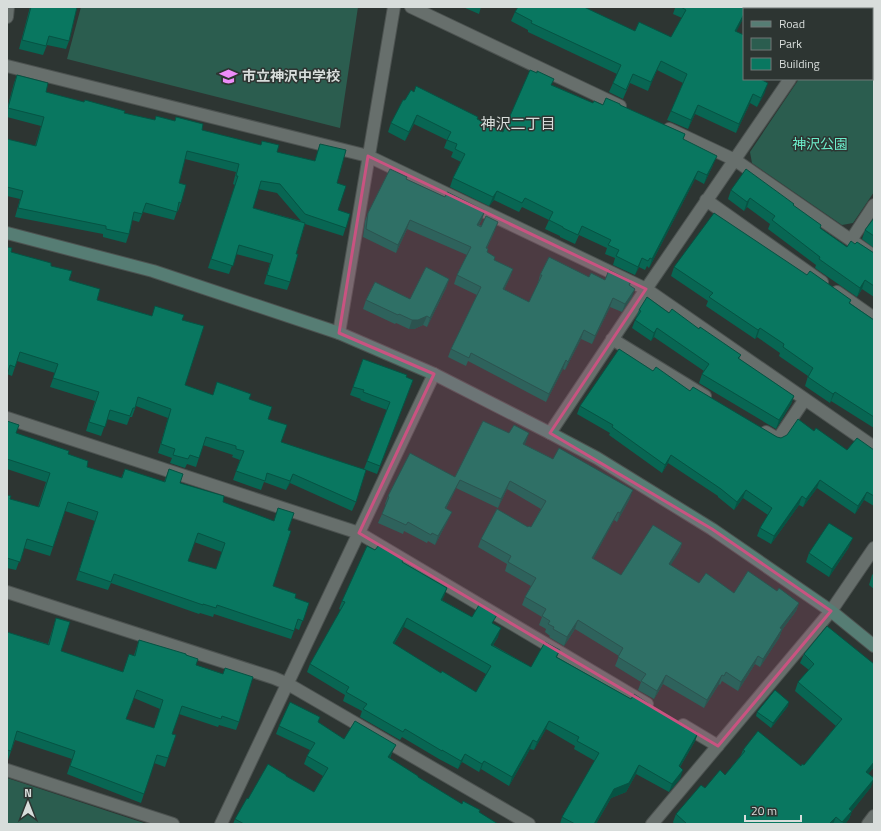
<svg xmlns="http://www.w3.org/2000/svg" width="881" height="831" font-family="'Titillium Web','Noto Sans JP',sans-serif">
<rect width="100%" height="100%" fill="#2d3532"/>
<path fill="#2b5d4f" d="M81 7H358L340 128 67 59Z
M872 57 874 58V192L853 223 842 225 752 163 750 152 799 79H872Z
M7 778 147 824H7Z"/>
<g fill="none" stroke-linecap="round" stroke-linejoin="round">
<defs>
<path id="street" d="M411 7 620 106
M774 7 778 9
M837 9 838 7
M7 17 8 7
M872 50 874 51
M7 66 368 156 646 289 874 447
M669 129 735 160 874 256
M706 200 822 282
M851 240 874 205
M837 292 874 318
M339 333 394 7
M612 339 705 396
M7 418 359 533 647 704
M766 432 778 439 805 399
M550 433 646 289 790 79
M7 592 274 678 288 684 529 824
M683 725 718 746
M7 770 173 824
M221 824 434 374
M652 824 831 611 874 548
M868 824 874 816"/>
<path id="secondary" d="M7 233 153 271 339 333 434 374 550 433 597 458 712 529 831 611 874 646"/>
</defs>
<use href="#street" stroke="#4c5250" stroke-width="14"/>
<use href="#secondary" stroke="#4c5250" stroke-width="14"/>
<use href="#street" stroke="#676f6c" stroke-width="12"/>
<use href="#secondary" stroke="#567d74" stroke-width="12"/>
</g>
<path fill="#086653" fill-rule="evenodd" d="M30 7H77L69 41 66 49 47 45 43 55 19 49Z
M463 7H481L479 14Z
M673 7H749L748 9H744V17L736 31 744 79 765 92 757 107 750 103 736 133 695 114 688 129 667 120 671 111 683 83 657 70 648 91 630 83 623 99 609 92 617 74 528 32V30L511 21 515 12 635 31 671 37 682 18 673 14 675 8Z
M815 7H821L820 9H819Z
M855 7H874V31L872 30V25L873 20H872V9H854Z
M17 75 46 92 124 113 155 120 156 116 175 121 176 117 202 130 261 145 262 141 277 152 315 161 320 144 337 183 338 210 350 214 343 236 305 224 296 254 290 282 287 290 264 284 270 263 236 254 229 274 208 268 235 185 233 184 236 172 185 159 179 183 181 203 178 211H177L174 220 143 212 139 222 132 220 129 234 126 243 103 237V234L15 217 20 199 7 196V139L35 146 41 126 7 117V109L14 83ZM258 189 277 193 301 221 253 208Z
M552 85 593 103 603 105H620L685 134 683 139 713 165 704 184 695 179 649 268 647 266 645 270 639 267 635 275 613 265 615 258 605 254 607 248 579 235 575 244 560 237V236L545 229 549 220 522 207 519 212 494 200 489 206 450 187 453 178 461 162 451 157 453 152 444 148 447 140 414 124 405 141 388 132 391 123 405 100 414 92 477 119 503 132Z
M406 179 445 197 485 211 482 219 479 225 495 230 487 248 488 249 487 253 494 260 513 269 510 277 504 290 529 302 538 283 540 275 589 277 605 280 631 281 630 285 632 297 622 312 610 307 592 344 581 339 565 370 563 369 546 402 468 361 466 366 448 357 451 349 477 295 454 284 457 275 467 255 407 229 396 253 363 237 365 221 368 213Z
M731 190 793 206 821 225 820 228 847 247 855 244 874 253V297L862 289 857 297 815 268 816 265 768 229 770 224 747 207 744 211 728 199Z
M874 218V248L862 239 865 230Z
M11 252 51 266 97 300 152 316 155 306 182 320 185 385 213 395 217 382 249 399 268 419 281 442 356 502 352 511 290 483 286 490 264 482 261 490 233 480 240 460 232 457 233 455 203 445 196 467 187 464 185 468 170 463 172 458 158 453 168 418 136 406 132 417H130L127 425 107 419 101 436 86 431 95 401 50 387 55 373 17 361 12 376 7 374Z
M674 267 807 275 851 300 850 303 874 320V428L831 401 830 403 805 386 808 376 779 356 780 353 757 337 755 339 706 306 708 301 671 276Z
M449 279 446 288 427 327 423 325 414 329H409L396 323 395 324 363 309 366 300 410 299Z
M639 310 669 313 699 329 741 355 739 359 794 396 791 404 776 429 699 383 702 374 704 371 654 337 651 341 632 328Z
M363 359 413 380 377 474 364 469 387 410 360 400 361 399 350 395Z
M653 371 690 391 777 437 781 438 814 431 847 450H874V506L864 500 855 514 817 488 803 507 799 505 771 544 757 536 760 528 768 515 743 498 734 510 718 497V496L668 463 662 473 609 435 610 433 577 414 580 406Z
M7 421 16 433 68 454 87 467 121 478 125 469 164 482 169 469 180 483 288 530 273 586 295 598 309 603 299 630 295 628 291 639 214 614 213 617 200 613 199 614 111 583 108 590 76 580 95 521 65 511 50 556 24 548 16 570 7 568V495L10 499 38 507 46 482 7 469ZM194 542 222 552 216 569 188 561Z
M526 442 524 445 630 498 617 522 614 520 593 559 621 575 682 543 679 552 670 565 699 583 734 593 777 591 799 603 796 611 782 630 779 638 760 667 755 664 738 691 722 681 720 685 719 684 704 708 663 684 654 699 638 690 641 682 615 666 619 656 575 629 564 646 549 637 550 636 545 632 546 629 539 625 542 617 522 605 525 597 531 586 505 571 507 564 478 547 481 539 531 527 541 509 507 489 498 508 456 488 446 509 448 520 435 545 428 541 427 543 404 531 403 534 378 523 386 505 385 504 388 496 455 477Z
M849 547 829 577 806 562 809 553Z
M375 550 402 562 447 588 444 596 442 600 472 617 494 624 498 637 493 645 531 667 560 650 557 657 631 699 649 705 698 733 695 741 680 767V779L669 792 636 774 626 792 611 798 596 824H560L562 817 595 761 574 749 575 746 546 729 534 750 530 749 509 786 481 769 479 772 462 762 458 769 439 759 402 737 400 740 360 717 362 711 343 701 345 695 307 672 310 664 341 610 339 609 342 601ZM404 627 486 674 476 692 441 673 394 644Z
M874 573V589L869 585 872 575Z
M56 618 61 651 122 672 134 655 139 640 186 655 196 665 239 722 236 730 219 725 218 727 179 714 172 734 168 758 165 767 154 763 141 803 67 774 72 759 15 740 8 760 7 759V632L48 644ZM134 698 160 709 154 728 126 719Z
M804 654 874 664V767L868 774 871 787 852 811 849 819 845 824H674L673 822 676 814 705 788 725 775 741 755 743 750 801 766 804 765 836 726 795 691 798 682 809 670 800 663Z
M788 706 771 728 756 716 757 712Z
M320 717 318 722 344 739 392 753 390 758 418 777 462 804 480 810 479 813 498 824H233L235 819 248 799 286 776 314 792 323 776 304 764 307 756 310 750 276 734 279 726Z"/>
<path fill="#065343" d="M744 14V17L732 40 735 31Z
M661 61 657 70 648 91 651 82Z
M768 83 765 92 757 107 761 98Z
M753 94 750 103 736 133 739 124Z
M698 105 695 114 688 129 691 120Z
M417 115 414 124 405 141 409 132Z
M717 156 713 165 704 184 707 175Z
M698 171 695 179 649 268 652 259Z
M497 191 494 200 489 206 493 197Z
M750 198 747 207 744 211 747 202Z
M485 211 482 219 474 233 477 225Z
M410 220 407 229 396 253 398 245Z
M498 222 495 230 483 256 486 248Z
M642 258 639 267 635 275 638 267Z
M513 269 510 277 500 298 503 289Z
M449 279 446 288 427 327 430 318Z
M865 280 862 289 857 297 860 288Z
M635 289 632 297 622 312 625 304Z
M613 298 610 307 592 344 595 336Z
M427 316 423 325 414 329H409L412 320Z
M657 328 654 337 651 341 654 333Z
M760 328 757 337 755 339 758 330Z
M584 330 581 339 565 370 568 362Z
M566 360 563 369 546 402 549 394Z
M835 392 831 401 830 403 833 394Z
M794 396 791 404 776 429 779 420Z
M529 433 526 442 520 453 523 444Z
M671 455 668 463 662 473 665 465Z
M293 474 290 483 286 490 290 481Z
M460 480 456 488 442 517 445 508Z
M820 480 817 488 803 507 806 499Z
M510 481 507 489 498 508 501 499Z
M633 490 630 498 617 522 620 513Z
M746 490 743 498 734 510 737 502Z
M867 492 864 500 855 514 858 506Z
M802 496 799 505 771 544 774 536Z
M452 512 448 520 435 545 438 536Z
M618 512 614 520 589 567 592 558Z
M853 538 849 547 829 577 832 569Z
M682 543 679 552 666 573 669 564Z
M447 588 444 596 438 608 441 600Z
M799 603 796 611 782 630 779 638 760 667 763 659 780 628Z
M407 618 404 627 389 652 393 643Z
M578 620 575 629 564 646 567 637Z
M501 628 498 637 488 653 491 645Z
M758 656 755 664 738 691 741 682Z
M666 675 663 684 654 699 657 691Z
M722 675 719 684 704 708 707 700Z
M789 702 788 706 771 728 773 723Z
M549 721 546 729 534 750 537 742Z
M698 733 695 741 675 775 679 766Z
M533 740 530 749 509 786 512 777Z
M396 745 392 753 385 766 388 757Z
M465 754 462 762 458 769 461 761Z
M484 761 481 769 479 772 482 764Z
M874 762V767L863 780 866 772Z
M639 765 636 774 626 792 611 798 596 824H594L614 789Z
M683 770 680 779 669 792 672 784Z
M874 779 871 787 852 811 849 819 845 824H842L849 809Z
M836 817 833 824H829Z"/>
<path fill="#097760" stroke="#065343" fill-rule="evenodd" d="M31 7H77L69 41 49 36 46 46 22 40Z
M518 7H584L635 31 639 22 671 37 686 10 681 7H748L747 9H744V14L735 31 744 35V79H760L768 83 761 98 753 94 739 124 698 105 691 120 671 111 687 74 661 61 651 82 633 74 626 90 613 83 621 65 531 23 532 21 515 12Z
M865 7H874V10L872 9Z
M530 70 537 73V71L554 79 551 85 593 103 594 101 603 105 606 98 620 104V105L685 134 683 139 717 156 707 175 698 171 652 259 650 258 648 261 642 258 638 267 616 256 619 250 608 245 611 240 582 226 578 235 563 228V227L549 220 553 212 525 198 522 203 497 191 493 197 453 178 465 154 455 149 457 144 447 140 451 132 417 115 409 132 391 123 403 100H405L411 90 414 92 416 86 478 117 477 119 503 132Z
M17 75 48 83 46 92 84 102 85 100 125 111 124 113 155 120 156 116 175 121 176 117 203 124 202 130 261 145 262 141 279 145 277 152 315 161 320 144 346 150 337 183 346 186 338 210 350 214 346 228 305 214 280 184 261 181 253 208 305 223 296 254H298L290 282 267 275 273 255 239 245 233 266 211 259 238 176H236L239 164 187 151 179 183 186 185 181 203 179 202 177 212 146 203 142 214 134 212 129 234 106 229V226L18 208 23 191 7 187V139L36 146 44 117 8 108Z
M390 169 407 177 406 179 445 197 447 192 485 211 477 225 481 227 486 216 498 222 486 248 488 249 487 252 495 257 494 260 513 269 503 289 529 302 542 275H540L549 257 589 277 591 273 605 280 609 270 631 281 629 285 635 289 625 304 613 298 595 336 584 330 568 362 566 360 549 394 471 353 469 358 451 349 481 287 457 275 471 247 410 220 398 245 366 229 368 213Z
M746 169 794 204 793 205 821 225 820 228 847 247 851 241 855 244 857 242 874 253V286L865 280 860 288 819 259 820 257 772 220 775 216 750 198 747 202 731 190Z
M714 213 807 275 810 271 851 300 849 303 874 320V417L835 392 833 394 808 377 813 368 783 347 784 344 760 328 758 330 709 297 713 293 674 267Z
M874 218V236L865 230Z
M7 247 12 248 11 252 51 263V266L72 271 69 280 100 289 97 300 152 316 155 306 184 315 182 320 204 326 185 385 213 395 217 382 251 394 249 399 272 407 268 419 287 425 281 442 366 470 356 502 293 474 290 481 267 473 265 481 236 471 244 451 236 449V446L206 437 199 458 190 455 188 459 173 455 175 449 161 444 171 409 138 397 135 408H133L130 416 110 410 105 427 89 422 99 392 53 378 58 364 20 352 15 367 10 365 7 376Z
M426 267 449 279 430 318 427 316 418 320H412L399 314 398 315 366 300 375 282 410 299Z
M647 297 669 313 672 309 699 329 700 327 741 355 738 358 794 396 779 420 702 374 709 364 657 328 654 333 635 320 641 311 639 310Z
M619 349 653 371 656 367 690 391 693 387 777 437 781 438 787 435 798 419 814 431 816 428 847 450 857 438 874 450V496L867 492 858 506 820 480 806 499 802 496 774 536 760 528 772 508 746 490 737 502 721 489 671 455 665 465 612 427 613 425 580 406Z
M363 359 407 375 406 377 413 380 380 466 367 461 390 402 363 392 364 390 353 387Z
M7 421 19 425 16 433 69 451 68 454 88 461 87 467 122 478 125 469 165 482 169 469 183 474 180 483 224 496 223 502 274 521 278 508 294 513 288 530 291 531 273 586 296 594 295 598 309 603 303 621 298 619 294 631 217 605 216 608 203 604V605L114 574 111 582 79 571 98 512 68 502 53 547 27 539 20 562 7 558V495L11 496 10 499 39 507 50 473 7 459ZM198 533 225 543 216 569 188 561Z
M483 421 509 433 514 425 529 433 523 444 553 459 559 448 633 490 620 513 618 512 592 558 621 575 653 525 682 543 669 564 699 583 706 573 734 593 748 571 777 591 779 588 799 603 780 628 782 629 763 659 758 656 741 682 726 672 724 676 722 675 707 700 666 675 657 691 641 681 646 674 618 657 623 648 578 620 567 637 553 629 554 627 548 624 550 621 542 616 546 609 525 597 536 578 508 562 511 556 481 539 497 509 528 527 529 526 531 527 546 501 510 481 501 499 460 480 445 508 452 512 438 536 432 533 431 535 408 522 406 525 382 514 389 497 388 496 410 453 455 477Z
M829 523 853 538 832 569 809 553Z
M379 545 403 560 402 562 447 588 441 600 472 617 479 605 497 615 492 623 501 628 491 645 531 667 545 642 560 650 556 657 631 699 634 694 649 704V705L698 733 679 766 683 770 672 784 639 765 629 783 614 789 594 824H575L562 817 599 753 577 741 579 737 549 721 537 742 533 740 512 777 484 761 482 764 465 754 461 761 442 750V751L405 729 403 732 363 709 367 704 346 692 349 687 310 664 345 602 342 601 367 546 375 550ZM407 618 491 666 476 692 442 671 441 673 393 643Z
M56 618 70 622 61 651 123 672 129 654 135 656 139 640 186 654V655L198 659 196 665 223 674 225 668 253 677 239 722 222 716 221 719 182 706 172 734 176 735 168 758 157 755 144 794 70 766 75 751 17 731 11 751 7 750V632L49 645ZM137 690 163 700 154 728 126 719Z
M827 626 874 664V762L866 772 874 778V779L849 809 852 811 842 822 836 817 829 824H687L676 814 701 785 705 788 720 770 725 775 745 751 743 750 758 731 801 766 802 764 804 765 842 719 798 682 814 664 804 654Z
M775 690 789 702 773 723 757 712Z
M290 702 320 717 318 722 344 739 355 721 396 745 388 757 418 776V777L462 804 463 801 480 810 479 812 498 824H244L235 819 247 798 248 799 268 764 286 775V776L314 792 328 768 307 756 315 743 279 726Z"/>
<path fill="#c95381" fill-opacity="0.2" stroke="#c95381" stroke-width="3" stroke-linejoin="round" d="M368 156 646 289 550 433 712 529 831 611 718 746 359 533 434 374 339 333Z"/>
<defs>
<symbol id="school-bare" viewBox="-9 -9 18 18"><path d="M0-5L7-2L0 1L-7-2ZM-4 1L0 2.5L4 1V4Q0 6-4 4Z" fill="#ed8cf9" stroke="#2d3532" stroke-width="2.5" paint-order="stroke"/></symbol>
</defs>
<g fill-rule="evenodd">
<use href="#school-bare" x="216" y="64" width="25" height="25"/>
</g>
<g text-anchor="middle" stroke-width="3" stroke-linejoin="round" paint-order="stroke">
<g font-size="14" font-weight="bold" fill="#d8dddb" stroke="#2d3532" text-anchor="start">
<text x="242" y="81">市立神沢中学校</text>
</g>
<g font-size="14" fill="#6deecb" stroke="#2d3532">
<text x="820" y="149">神沢公園</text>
</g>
<g font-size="15" fill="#d8dddb" stroke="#2d3532">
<text x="518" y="129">神沢二丁目</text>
</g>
</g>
<rect width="881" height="831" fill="none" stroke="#d8dddb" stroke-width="16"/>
<rect x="743" y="8" width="130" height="72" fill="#2d3532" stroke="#717876"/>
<rect x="751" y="21" width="20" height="6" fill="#567d74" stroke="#717876"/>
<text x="779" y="28" font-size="12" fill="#d8dddb">Road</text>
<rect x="751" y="38" width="20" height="12" fill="#2b5d4f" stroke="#717876"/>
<text x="779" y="48" font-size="12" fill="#d8dddb">Park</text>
<rect x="751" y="58" width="20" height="12" fill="#097760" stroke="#717876"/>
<text x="779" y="68" font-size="12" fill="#d8dddb">Building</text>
<g transform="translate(28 803)" stroke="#2d3532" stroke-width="3" paint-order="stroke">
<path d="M0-3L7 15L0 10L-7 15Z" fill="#d8dddb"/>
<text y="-6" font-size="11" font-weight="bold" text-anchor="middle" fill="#d8dddb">N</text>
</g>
<path d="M745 815v6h56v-6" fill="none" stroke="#d8dddb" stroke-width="2"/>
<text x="751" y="815" font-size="12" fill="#d8dddb" stroke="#2d3532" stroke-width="3" paint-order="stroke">20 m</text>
</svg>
